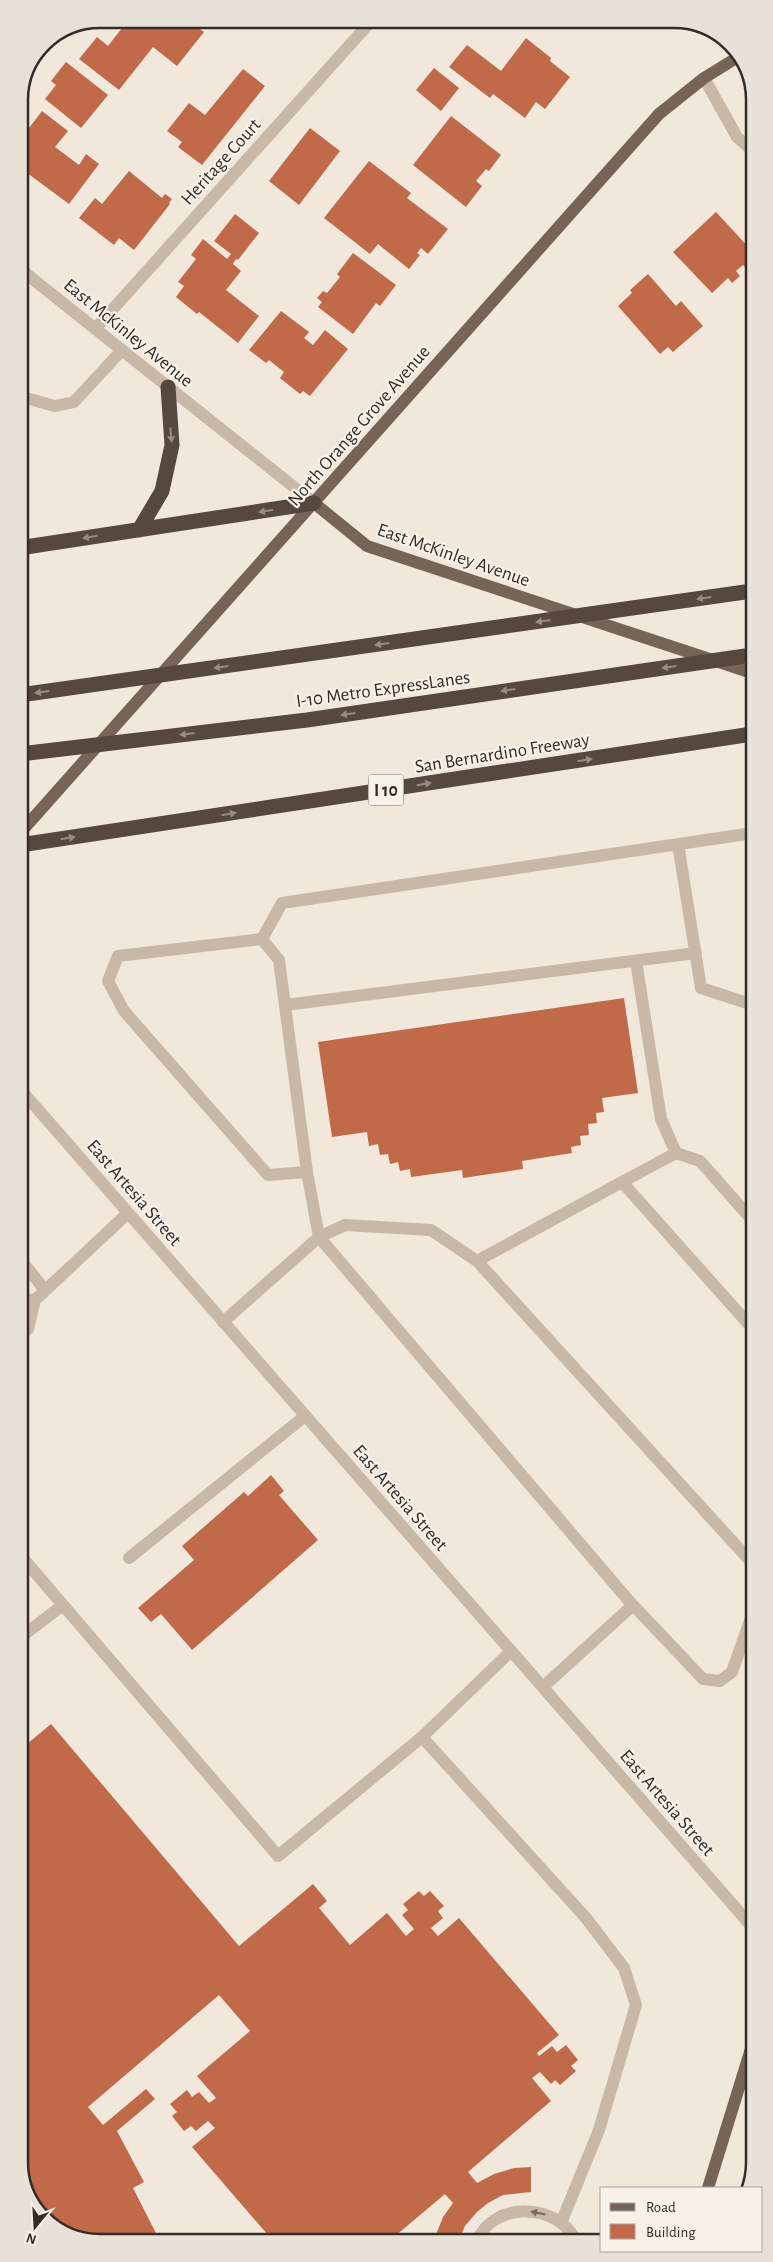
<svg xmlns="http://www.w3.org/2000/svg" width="773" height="2262" font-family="'Alegreya Sans',sans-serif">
<rect width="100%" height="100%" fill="#f1e7db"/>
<path fill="#c16a49" d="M129 19H186L204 32 177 66 153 47 119 90 79 59 97 37 108 46Z
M526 38 551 58 550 61 570 77 545 109 536 102 525 118 493 94 490 98 449 67 467 45 501 71Z
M66 62 108 95 81 128 45 99 56 85 51 81Z
M434 68 459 88 441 111 416 90Z
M243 69 265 86 202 165 178 147 182 142 167 131 189 103 205 115Z
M42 111 68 131 55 147 79 165 86 154 99 164 69 204 19 167V141Z
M451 116 501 155 489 171 486 169 476 181 482 186 466 207 413 165Z
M310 128 340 151 299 205 269 181Z
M369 161 411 193 407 198 448 229 428 254 421 248 417 253 420 255 409 269 378 244 370 254 324 218Z
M129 171 162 198 165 194 172 199 169 203 170 204 134 250 119 238 114 245 79 218 95 198 102 204Z
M716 212 752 251V264L747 269 743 265 736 271 740 276 732 283 728 278 712 293 673 252Z
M235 214 259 233 238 260 236 259 233 264 241 271 226 290 259 316 238 343 199 312 197 314 176 297 184 286 178 282 196 259 191 255 203 239 227 259 231 254 214 241Z
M353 253 396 285 380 306 376 303 353 334 318 307 322 302 317 298 323 291 327 293 340 277 337 274Z
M648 274 676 306 681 301 703 326 673 352 668 347 660 354 618 306 632 293 630 290Z
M281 311 309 332 304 338 313 345 325 330 348 349 310 396 303 391 300 394 280 378 284 372 269 360 266 363 249 350Z
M624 998 638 1093 602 1098 604 1112 596 1113 597 1123 588 1124 589 1135 580 1136 581 1145 571 1147 572 1153 522 1161 523 1169 463 1178 462 1170 411 1177 410 1169 400 1171 398 1162 390 1164 388 1154 380 1155 378 1144 369 1146 367 1132 332 1137 318 1042Z
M271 1475 284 1491 279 1495 318 1540 192 1650 161 1614 151 1622 138 1608 194 1560 182 1546 244 1492 248 1496Z
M51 1724 239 1946 313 1884 327 1901 319 1908 350 1945 387 1913 406 1936 414 1929 402 1915 408 1910 403 1904 419 1891 424 1896 430 1891 444 1906 438 1911 443 1918 431 1928 438 1936 459 1918 559 2035 537 2053 539 2056 552 2046 557 2052 566 2045 578 2060 571 2066 576 2071 560 2085 555 2080 551 2084 540 2072 532 2078 551 2101 468 2172 477 2183 494 2174 514 2168 531 2167V2192L503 2195 488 2203 477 2212 465 2226 458 2242H433L443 2217 453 2203 445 2194 388 2242H274L192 2147 215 2128 208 2121 196 2131 191 2126 184 2131 172 2116 177 2112 170 2104 187 2090 192 2097 199 2092 209 2103 216 2098 197 2076 250 2031 219 1995 88 2107 103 2125 146 2089 155 2099 117 2131 144 2182 133 2188 161 2243H94L46 2223 21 2183V1749Z"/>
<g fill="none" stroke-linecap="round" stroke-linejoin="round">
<path stroke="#c8b8a8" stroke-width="12" d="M704 78 737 137 752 150
M19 393 26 398 55 406 74 402 122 350
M678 844 701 988 753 1005
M262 939 282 903 753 833
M636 961 661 1119 676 1153
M285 1005 696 953
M307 1172 268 1175 124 1011 108 981 118 956 262 939 279 960 307 1172 319 1237 635 1608
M622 1182 676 1153 700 1161 753 1221
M20 1259 45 1290
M477 1261 622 1182 753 1329
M20 1299 35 1300
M223 1322 319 1237 345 1225 431 1230 477 1261 753 1564
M20 1335 28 1329 35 1300 128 1213
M21 1556 63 1605
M129 1558 305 1416
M21 1637 63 1605 278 1856 422 1737 511 1651
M543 1687 633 1605 703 1679 720 1681 732 1672 754 1609
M422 1737 586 1918 624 1968 636 2005 599 2130 561 2223
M477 2241C493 2201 558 2202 576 2241"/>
<path stroke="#c8b8a8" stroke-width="12" d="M19 268 314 503
M95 329 373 19
M20 1089 754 1929"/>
<path stroke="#766459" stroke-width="12" d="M314 503 367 546 752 673
M20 833 659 114 704 78 738 57
M708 2188 754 2039"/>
<path stroke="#56473f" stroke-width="15" d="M139 530 162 491 172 445 168 387
M19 548 314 503
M20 695 752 591
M20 754 307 720 752 655
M20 845 752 734"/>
</g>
<defs><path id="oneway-solid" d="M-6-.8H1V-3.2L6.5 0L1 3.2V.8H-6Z" transform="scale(1.25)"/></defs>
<g fill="#978b82">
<use href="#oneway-solid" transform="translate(171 435) rotate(85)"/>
<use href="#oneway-solid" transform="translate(266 511) rotate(171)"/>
<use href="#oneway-solid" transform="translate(90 537) rotate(171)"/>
<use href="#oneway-solid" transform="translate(704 598) rotate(172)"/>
<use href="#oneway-solid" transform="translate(543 621) rotate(172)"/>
<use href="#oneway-solid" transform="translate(382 644) rotate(172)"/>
<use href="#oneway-solid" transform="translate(221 667) rotate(172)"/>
<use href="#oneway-solid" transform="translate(669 667) rotate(172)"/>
<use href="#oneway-solid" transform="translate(508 690) rotate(172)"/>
<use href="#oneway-solid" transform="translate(42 692) rotate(172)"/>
<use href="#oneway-solid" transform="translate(348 714) rotate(172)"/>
<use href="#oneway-solid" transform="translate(187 734) rotate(173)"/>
<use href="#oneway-solid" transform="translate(585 760) rotate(-9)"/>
<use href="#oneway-solid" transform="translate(424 784) rotate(-9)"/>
<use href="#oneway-solid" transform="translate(229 814) rotate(-9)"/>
<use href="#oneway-solid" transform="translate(68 838) rotate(-9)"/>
</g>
<use fill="#776b62" href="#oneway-solid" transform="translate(538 2213) rotate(-168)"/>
<g text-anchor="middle" stroke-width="4.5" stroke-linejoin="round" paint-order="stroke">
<rect fill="#f8f1e7" stroke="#706761" stroke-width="1" x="368.5" y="774.5" width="35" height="31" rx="4"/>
<g font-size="18" font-weight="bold" fill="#352c28">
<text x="386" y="796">I 10</text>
</g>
<g font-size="19" fill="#352c28" stroke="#f8f1e7">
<text transform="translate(220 161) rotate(-48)" y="7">Heritage Court</text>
<text transform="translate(129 332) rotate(39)" y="7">East McKinley Avenue</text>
<text transform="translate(358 425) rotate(-49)" y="7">North Orange Grove Avenue</text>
<text transform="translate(454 554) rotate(19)" y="7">East McKinley Avenue</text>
<text transform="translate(383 688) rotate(-8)" y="7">I-10 Metro ExpressLanes</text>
<text transform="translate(502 752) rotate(-9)" y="7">San Bernardino Freeway</text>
<text transform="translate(135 1192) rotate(49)" y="7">East Artesia Street</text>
<text transform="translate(401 1497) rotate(49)" y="7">East Artesia Street</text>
<text transform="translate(668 1802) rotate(49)" y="7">East Artesia Street</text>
</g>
</g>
<path d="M0 0H773V2262H0ZM100 28H674A72 72 0 0 1 746 100V2162A72 72 0 0 1 674 2234H100A72 72 0 0 1 28 2162V100A72 72 0 0 1 100 28Z" fill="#e8e1d8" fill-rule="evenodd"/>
<path fill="none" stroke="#352c28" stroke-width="2.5" d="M100 28H674A72 72 0 0 1 746 100V2162A72 72 0 0 1 674 2234H100A72 72 0 0 1 28 2162V100A72 72 0 0 1 100 28Z"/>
<rect x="600" y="2187" width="162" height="65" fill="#f8f1e7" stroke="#aaa29b"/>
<rect x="610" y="2203" width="25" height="8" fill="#766459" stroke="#aaa29b"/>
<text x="646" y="2212" font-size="15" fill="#352c28">Road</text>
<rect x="610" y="2224" width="25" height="15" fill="#c16a49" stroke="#aaa29b"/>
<text x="646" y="2237" font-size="15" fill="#352c28">Building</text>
<g transform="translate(35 2227) rotate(198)" stroke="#f8f1e7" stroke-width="4" paint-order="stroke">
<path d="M0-4L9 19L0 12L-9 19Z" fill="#352c28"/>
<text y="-8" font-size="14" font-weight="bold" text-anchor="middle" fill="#352c28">N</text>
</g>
</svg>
